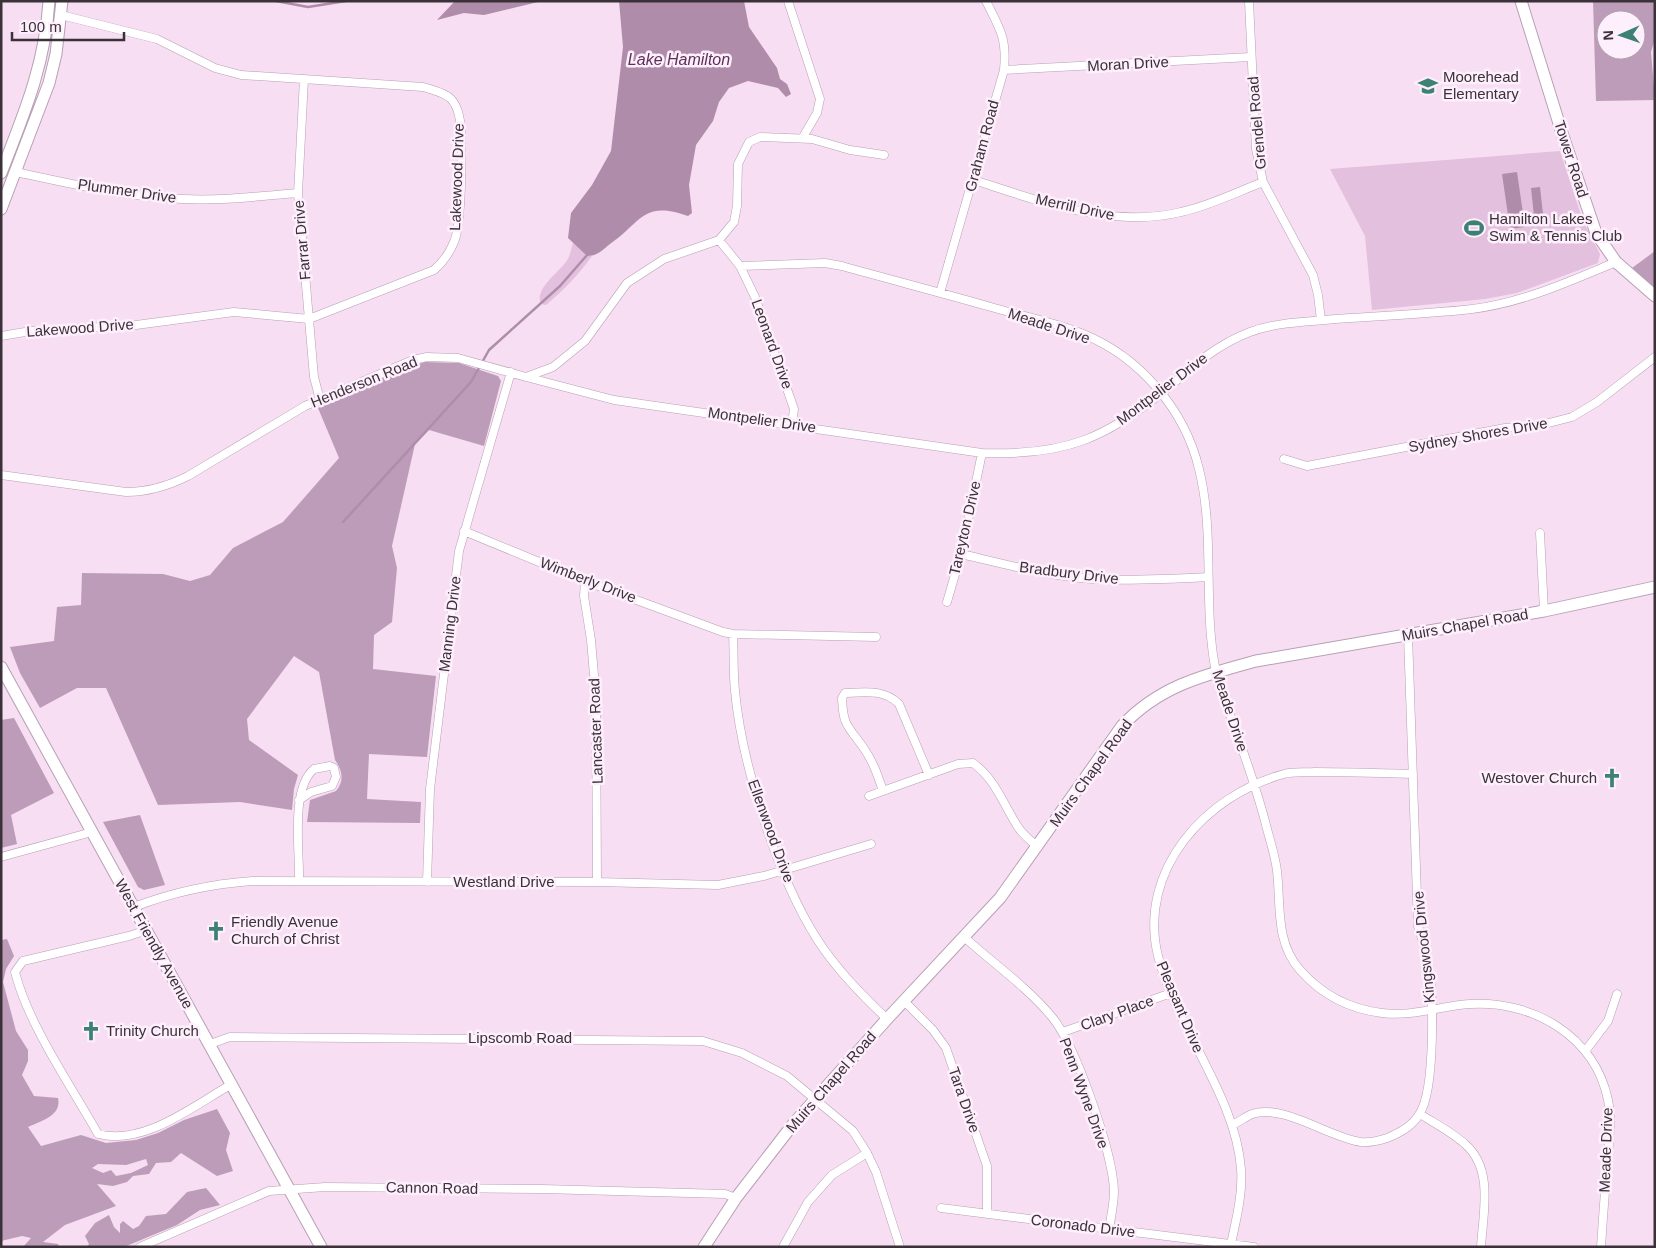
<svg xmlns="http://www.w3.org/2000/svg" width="1656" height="1248" font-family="Helvetica,sans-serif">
<rect width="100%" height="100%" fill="#f7def3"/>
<path fill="#e3c0de" d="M1560 151 1583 221 1600 254 1598 263 1517 293 1485 299 1372 310 1365 236 1330 169Z
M573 243 587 256H592C579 274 564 290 546 305L541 304C534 289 558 273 566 262 570 257 571 249 573 243Z"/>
<path fill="#bd9cb9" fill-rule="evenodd" d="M1593 1H1655V39L1651 52 1655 100 1596 101ZM1606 20H1636V50H1606Z
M1655 251V288L1632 268Z
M425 362 459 363 498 376 501 381 484 446 429 430 415 444 392 546 397 568 392 622 374 635 373 669 436 676 427 757 369 754 367 799 421 802 420 823 307 822 310 800 336 791C345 780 342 770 335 760L319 672 294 656 247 719 249 740 298 775 294 789 292 810 240 802 158 805 106 688H77L40 708 20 673 10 647 54 641 57 607 81 605 82 573 163 574 190 581 210 575 233 548 283 522 339 458 318 408 389 374Z
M14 718 54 793 11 815 17 844 1 848V720Z
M140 815 165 885 144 890 138 887 103 822Z
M7 939 14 956 6 969 3 982 16 1031 28 1050V1061L22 1075 34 1096 58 1098C62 1116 41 1121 28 1127L41 1146 81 1135 106 1143 136 1140 158 1133 184 1120 217 1109 230 1133 226 1150 233 1171 217 1176 181 1153 171 1162 156 1163 149 1174 133 1176 127 1182 113 1186 97 1184 116 1206 65 1225 43 1242 58 1244 59 1247H23L31 1238 22 1236 1 1241V940ZM146 1159 148 1165 131 1173 116 1176 111 1170 103 1173 92 1168 98 1164 126 1165Z
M206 1188 220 1205 200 1210 177 1225 124 1247H87L89 1244 85 1236 95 1223 109 1215 114 1227 120 1233V1224L123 1221 133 1229 139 1226 146 1216 166 1214 187 1192Z"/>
<path fill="#af8daa" d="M455 1H542L484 15 464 13 437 20Z
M619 1H744L749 27 777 68 780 79 787 84 791 94 786 97 778 88 748 81 729 88 719 102 713 121 696 145 689 185 692 213 688 216C642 200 642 222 610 244 602 250 598 256 587 256L568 238 571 213 592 185 611 151 623 47Z
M1517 172 1525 227 1510 229 1502 174Z
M1540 187 1543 214 1534 216 1531 188Z"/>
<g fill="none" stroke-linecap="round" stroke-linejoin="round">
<path stroke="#af8daa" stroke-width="2.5" d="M276 1 308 7 346 1
M343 522 471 382 489 350 560 286 588 254"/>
<defs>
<path id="street" d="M788 1 820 99 817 113 803 137
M1249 1 1256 149 1263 182 1313 275 1318 295 1321 320
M1004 70 1251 57
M304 79 298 193 314 377 320 400
M16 172C71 184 127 197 183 199 221 201 260 196 298 193
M974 180C1039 201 1112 229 1181 212 1209 206 1237 192 1263 182
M719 240 740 266 755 297 794 409 792 424
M740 266 825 263 842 266C892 280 942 293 991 307 1021 316 1054 322 1083 334 1140 357 1185 410 1199 469 1215 533 1203 602 1215 667 1218 686 1227 705 1233 723 1245 756 1256 788 1265 821 1269 838 1275 854 1277 871 1281 905 1275 942 1300 970 1322 995 1349 1009 1382 1013 1412 1017 1440 1006 1470 1004 1532 1000 1595 1036 1608 1100 1612 1119 1609 1139 1608 1158 1605 1188 1603 1217 1601 1247
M940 293 1004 70C1007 38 1000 29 986 1
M1 336 31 331 136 325 234 312 309 319 434 270C442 263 450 252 454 242 462 223 462 154 461 131 461 121 458 106 451 99 444 92 432 90 423 87L241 75 215 68 157 39 61 15
M526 377 614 400 982 453C1064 456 1106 439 1169 387 1194 365 1218 344 1250 332 1277 322 1307 322 1336 319 1381 316 1427 314 1472 309 1522 303 1570 281 1616 262
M1284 459 1307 466 1505 428 1541 425 1572 417 1597 402 1655 357
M1 475 126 492C149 492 168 486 188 476L305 406 413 360 427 357 458 358 526 377 553 367 585 341 627 283 664 259 719 240 734 222 737 206 738 164 749 142 760 137 812 139 850 150 884 155
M464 531 585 581 723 632 733 634 876 637
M1540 533 1544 611
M961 554C1004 564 1048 576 1093 579 1131 581 1170 579 1208 577
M585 581 584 596 591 640 596 698 597 882
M947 602 961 554 982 453
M733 634C734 653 733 672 735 691 742 765 777 876 817 939 836 969 862 995 887 1019
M883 791C878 776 873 761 863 747 848 726 843 726 842 698L845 693C865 692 884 689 899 704L929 775
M869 796 958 764 973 763C996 780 1003 804 1018 827 1023 835 1031 841 1038 847
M299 800 311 792 332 786 336 777 334 768 330 766 314 769C290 789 300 852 299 881
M1 857 92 832
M427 882 430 789 459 551 511 372
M134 907C173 892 211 884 252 881L597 882 718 885 764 876 871 844
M147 930 129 936 23 961 15 972C28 1024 71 1086 98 1134 144 1146 193 1106 232 1084
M964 937C993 963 1027 987 1052 1017 1076 1046 1113 1153 1114 1191 1114 1204 1111 1217 1109 1229
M904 1001 933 1030 946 1048 987 1166V1214
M1063 1032 1171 993
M210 1044 230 1037 703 1041 742 1053 787 1076 853 1131 867 1153 876 1172 900 1247
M1586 1050 1608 1021 1617 994
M1420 1114C1434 1123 1452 1132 1465 1144 1494 1169 1483 1213 1481 1247
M1232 1125C1239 1122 1245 1117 1252 1114 1282 1103 1330 1138 1361 1142 1371 1143 1378 1141 1387 1138 1400 1133 1413 1126 1420 1113 1435 1089 1434 992 1428 963 1426 951 1422 938 1418 926L1408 635
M941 1208 1254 1247
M1231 1244C1236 1220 1243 1194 1241 1169 1236 1097 1176 1027 1158 956 1137 870 1206 795 1284 774 1294 771 1305 773 1315 772 1347 772 1380 773 1413 774
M140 1247 269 1191 325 1187 542 1189 725 1194 736 1198
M783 1247 808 1202 832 1175 867 1153"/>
<path id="secondary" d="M1521 1 1562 133 1596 233 1616 262 1655 296
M1 173C24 114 45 65 49 1
M1 209 49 83 56 54 62 1
M1 667 321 1247
M704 1247 736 1198 794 1123 887 1019 1000 898 1122 726C1159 686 1204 675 1256 661L1544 611 1655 587"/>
</defs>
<use href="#street" stroke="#b7a0b4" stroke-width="9"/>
<use href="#secondary" stroke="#b7a0b4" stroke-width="13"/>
<use href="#street" stroke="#fff" stroke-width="8"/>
<use href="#secondary" stroke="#fff" stroke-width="11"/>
</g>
<defs>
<symbol id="school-bare" viewBox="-9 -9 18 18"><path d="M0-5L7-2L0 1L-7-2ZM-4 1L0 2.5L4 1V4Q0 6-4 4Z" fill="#3d8175" stroke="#feeffc" stroke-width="2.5" paint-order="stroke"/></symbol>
<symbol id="stadium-bare" viewBox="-9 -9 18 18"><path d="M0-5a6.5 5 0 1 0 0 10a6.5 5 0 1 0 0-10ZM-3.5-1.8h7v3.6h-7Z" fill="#3d8175" stroke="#feeffc" stroke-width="2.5" paint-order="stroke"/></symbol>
<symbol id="church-bare" viewBox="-9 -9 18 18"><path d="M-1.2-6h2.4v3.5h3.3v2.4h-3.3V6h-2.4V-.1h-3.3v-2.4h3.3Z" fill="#3d8175" stroke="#feeffc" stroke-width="2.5" paint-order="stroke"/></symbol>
</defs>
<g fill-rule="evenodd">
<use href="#school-bare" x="1414" y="72" width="28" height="28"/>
<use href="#stadium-bare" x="1460" y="214" width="28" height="28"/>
<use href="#church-bare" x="1598" y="764" width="28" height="28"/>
<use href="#church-bare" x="202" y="917" width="28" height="28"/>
<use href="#church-bare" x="77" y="1017" width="28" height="28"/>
</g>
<g text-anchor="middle" stroke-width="5" stroke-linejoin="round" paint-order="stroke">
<g font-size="15" fill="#3a3139" stroke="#feeffc">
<text transform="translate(1128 64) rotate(-3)" y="5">Moran Drive</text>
<text transform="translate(1257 123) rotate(-95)" y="5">Grendel Road</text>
<text transform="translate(982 146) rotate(-75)" y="5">Graham Road</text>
<text transform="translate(1571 159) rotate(72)" y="5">Tower Road</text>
<text transform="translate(457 177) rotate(-88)" y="5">Lakewood Drive</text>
<text transform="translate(127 191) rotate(8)" y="5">Plummer Drive</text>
<text transform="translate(1075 207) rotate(12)" y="5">Merrill Drive</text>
<text transform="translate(302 240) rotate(-95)" y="5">Farrar Drive</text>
<text transform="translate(1049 326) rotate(18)" y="5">Meade Drive</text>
<text transform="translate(80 328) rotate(-4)" y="5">Lakewood Drive</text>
<text transform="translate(772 344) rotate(70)" y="5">Leonard Drive</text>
<text transform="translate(364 382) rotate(-22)" y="5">Henderson Road</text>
<text transform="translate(1162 389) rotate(-37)" y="5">Montpelier Drive</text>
<text transform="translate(762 420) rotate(8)" y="5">Montpelier Drive</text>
<text transform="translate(1478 435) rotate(-10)" y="5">Sydney Shores Drive</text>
<text transform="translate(965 528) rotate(-77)" y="5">Tareyton Drive</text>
<text transform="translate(1069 573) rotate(7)" y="5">Bradbury Drive</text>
<text transform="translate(588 580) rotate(21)" y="5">Wimberly Drive</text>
<text transform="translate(450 624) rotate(-83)" y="5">Manning Drive</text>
<text transform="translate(1465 625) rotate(-10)" y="5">Muirs Chapel Road</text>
<text transform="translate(1230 711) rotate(72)" y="5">Meade Drive</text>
<text transform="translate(596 731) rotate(-92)" y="5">Lancaster Road</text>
<text transform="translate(1091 773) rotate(-54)" y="5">Muirs Chapel Road</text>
<text transform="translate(771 831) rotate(70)" y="5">Ellenwood Drive</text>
<text x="504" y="887">Westland Drive</text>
<text transform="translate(154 944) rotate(61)" y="5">West Friendly Avenue</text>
<text transform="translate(1424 947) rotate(-96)" y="5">Kingswood Drive</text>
<text transform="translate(1180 1007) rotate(67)" y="5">Pleasant Drive</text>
<text transform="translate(1117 1013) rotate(-20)" y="5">Clary Place</text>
<text x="520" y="1043">Lipscomb Road</text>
<text transform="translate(831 1082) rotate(-49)" y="5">Muirs Chapel Road</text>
<text transform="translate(1084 1093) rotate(70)" y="5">Penn Wyne Drive</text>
<text transform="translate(964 1100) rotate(71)" y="5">Tara Drive</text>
<text transform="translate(1606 1150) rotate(-88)" y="5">Meade Drive</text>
<text transform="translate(432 1188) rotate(1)" y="5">Cannon Road</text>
<text transform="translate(1083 1226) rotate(7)" y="5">Coronado Drive</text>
</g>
<g font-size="15" fill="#3a3139" stroke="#feeffc" text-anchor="start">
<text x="1443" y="82">Moorehead<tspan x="1443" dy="17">Elementary</tspan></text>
<text x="1489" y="224">Hamilton Lakes<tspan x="1489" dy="17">Swim &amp; Tennis Club</tspan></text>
<text x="1597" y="783" text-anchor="end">Westover Church</text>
<text x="231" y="927">Friendly Avenue<tspan x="231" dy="17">Church of Christ</tspan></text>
<text x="106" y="1036">Trinity Church</text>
</g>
<g font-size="16" font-style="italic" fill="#5d3159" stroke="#feeffc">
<text x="679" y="65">Lake Hamilton</text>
</g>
</g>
<rect width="1656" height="1248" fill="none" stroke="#3a3139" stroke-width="5"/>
<g transform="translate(1621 35) rotate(268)"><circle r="24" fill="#feeffc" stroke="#b0a3ae"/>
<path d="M0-4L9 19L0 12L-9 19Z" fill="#3d8175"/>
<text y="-8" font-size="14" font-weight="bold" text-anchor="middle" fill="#3a3139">N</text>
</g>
<path d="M12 32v8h112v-8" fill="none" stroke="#3a3139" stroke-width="2.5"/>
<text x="20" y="32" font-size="15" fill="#3a3139" stroke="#feeffc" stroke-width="4" paint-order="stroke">100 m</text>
</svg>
